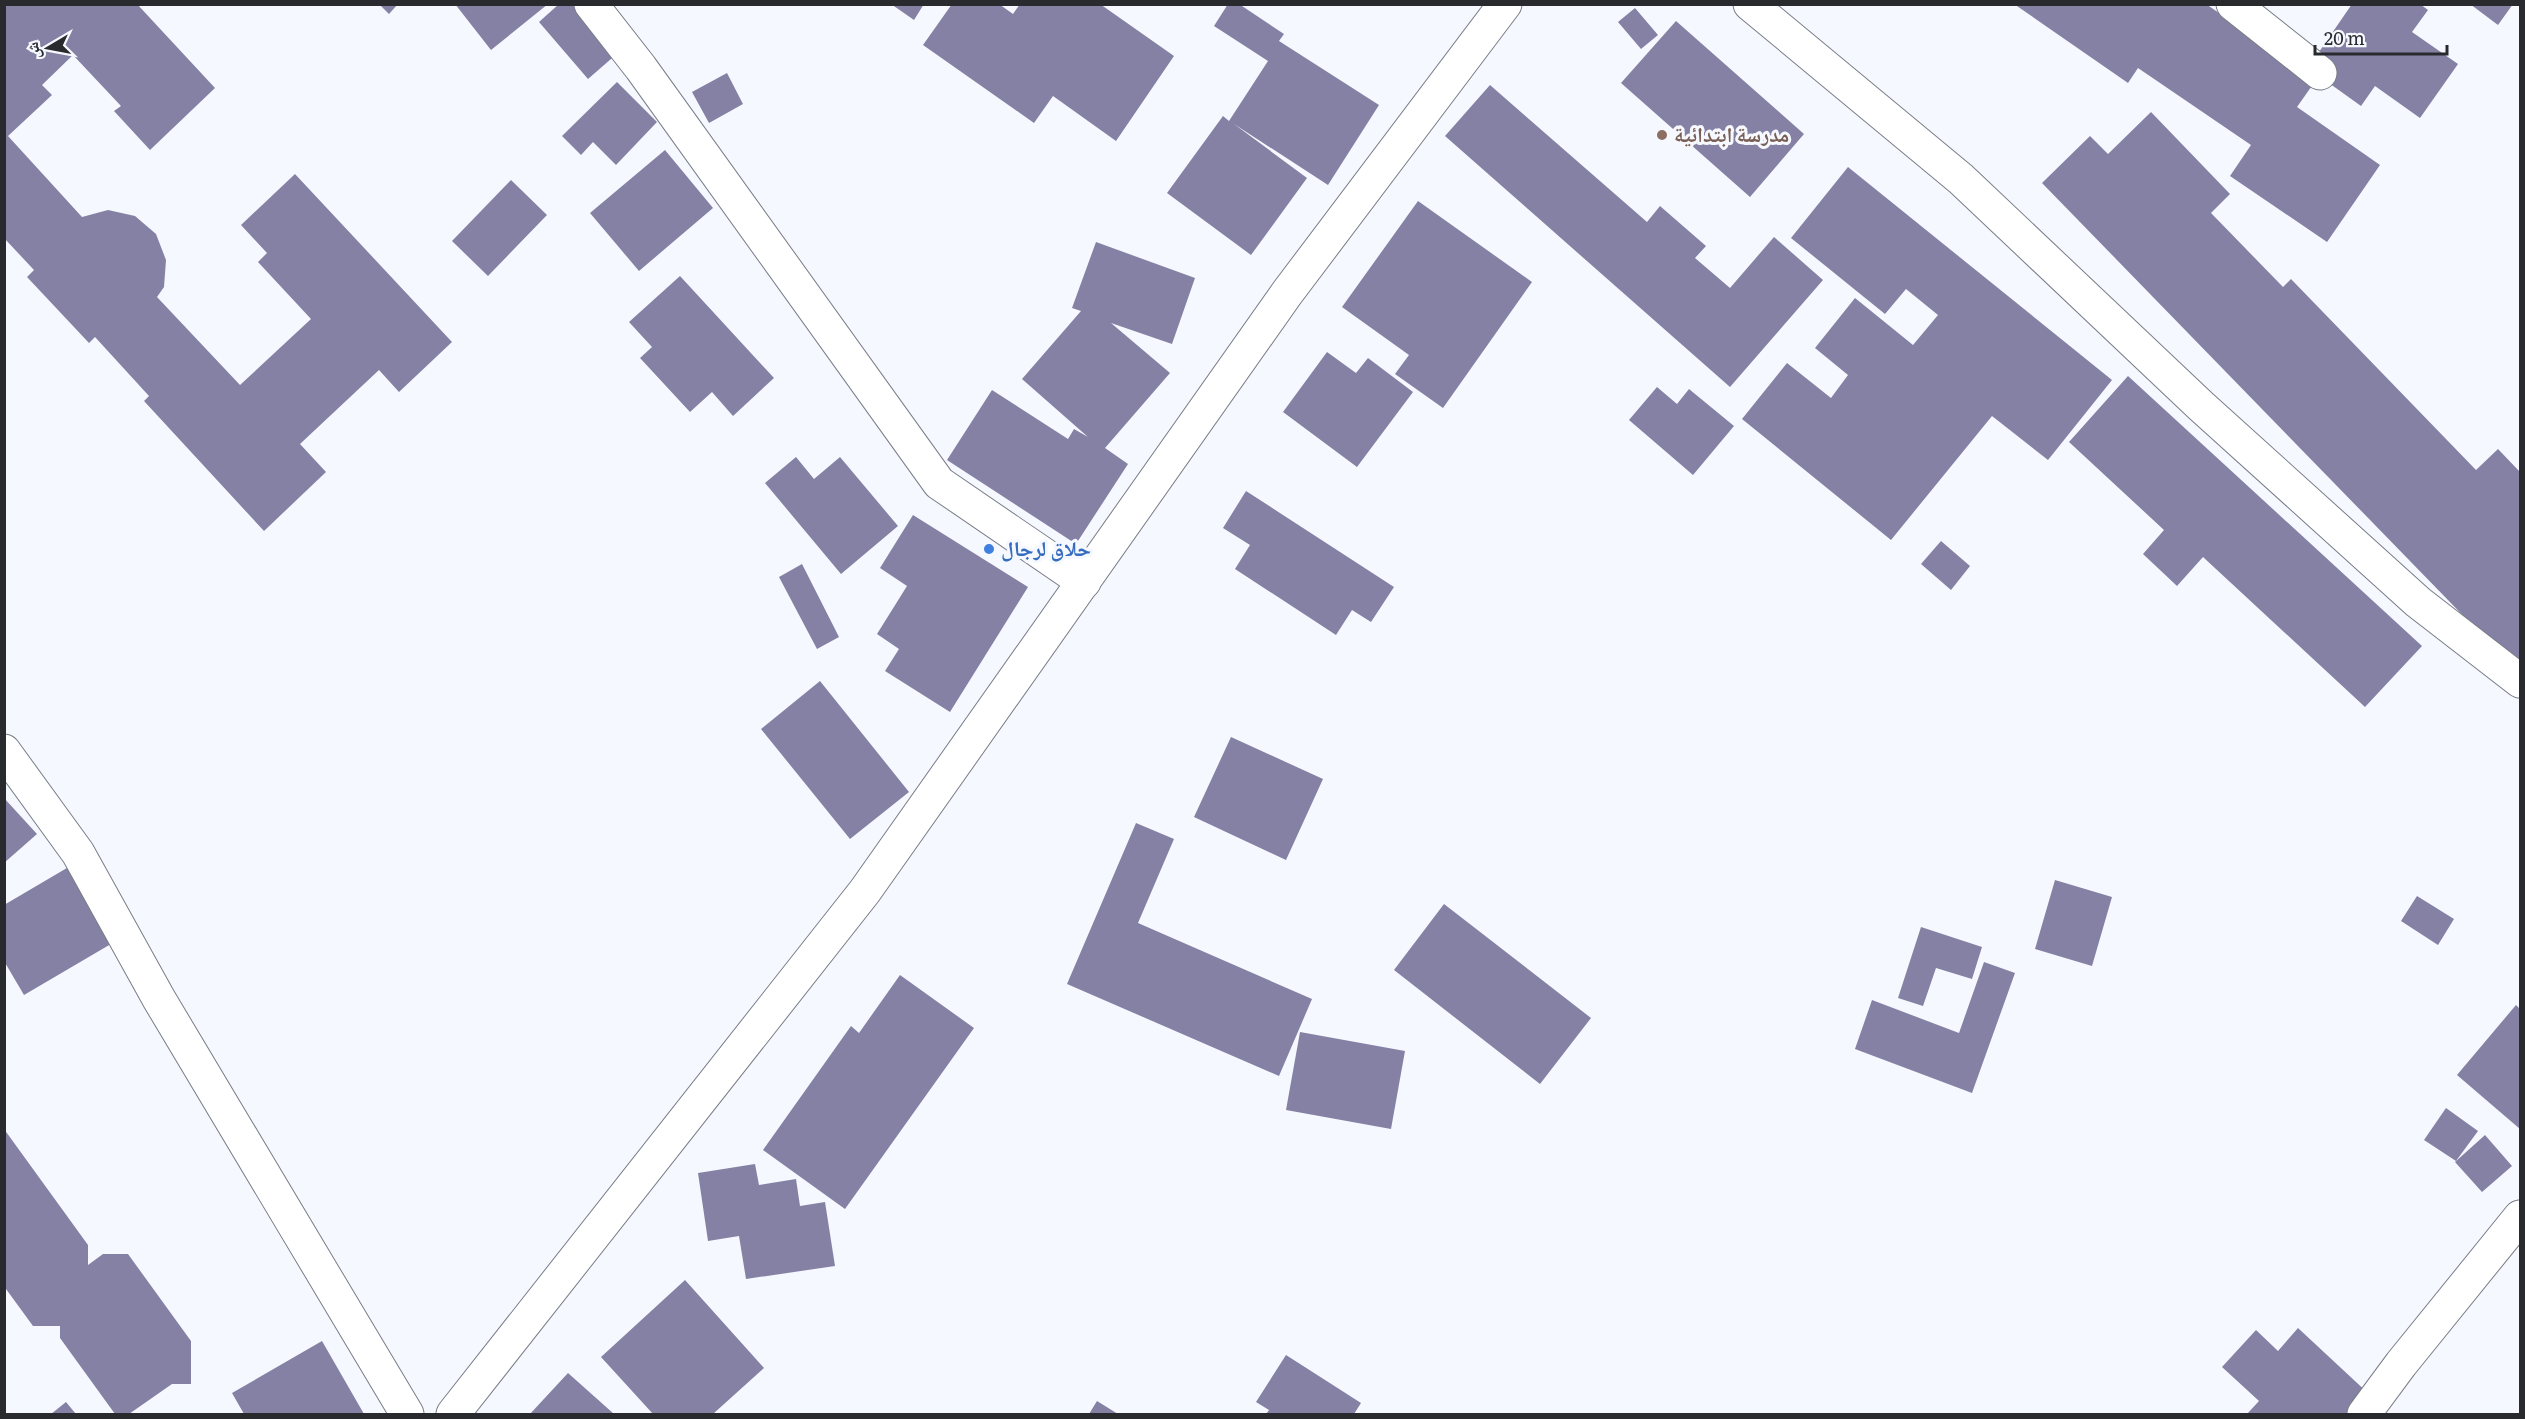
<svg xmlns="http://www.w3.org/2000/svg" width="2525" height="1419" font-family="Literata,'Noto Naskh Arabic',serif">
<rect width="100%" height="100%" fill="#f5f8fe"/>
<path fill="#8581a4" d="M4 4H137L215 88 150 150 114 111 121 106 73 55 42 85 52 95 8 136 82 217 108 210 135 216 156 234 166 260 164 287 157 297 240 385 311 319 258 262 267 253 241 225 295 174 452 342 399 392 379 370 300 444 326 472 264 531 144 401 149 396 95 337 89 343 27 277 34 270 4 238Z
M379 4H398L389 14Z
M455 4H548L491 50Z
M559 4H578L619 52 588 79 539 22Z
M891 4H924L914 20Z
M952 4H999L1013 14 1020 4H1100L1174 56 1116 141 1053 96 1034 123 923 45Z
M1228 4H1239L1284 34 1279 41 1379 105 1328 185 1234 124 1307 178 1251 255 1167 193 1223 116 1229 121 1268 61 1214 26Z
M2014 4H2206L2316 80 2297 107 2380 165 2327 242 2230 176 2251 145 2138 68 2128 83Z
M2352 4H2420L2428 10 2412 32 2458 64 2420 118 2375 86 2361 106 2308 68Z
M2470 4H2513L2498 25Z
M1635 8 1658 35 1641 49 1618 22Z
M1676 21 1804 134 1750 197 1621 83Z
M727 73 743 104 709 123 692 92Z
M617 82 657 122 616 165 593 142 581 155 562 136Z
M1490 85 1647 222 1660 206 1706 246 1695 258 1730 288 1774 237 1823 280 1730 387 1445 136Z
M2151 112 2230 194 2211 213 2283 287 2291 279 2476 470 2498 449 2520 472V674L2042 183 2090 136 2108 154Z
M665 150 713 208 639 271 590 213Z
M1848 167 2112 380 2048 460 1992 416 1891 540 1742 419 1787 363 1831 398 1848 375 1815 348 1855 298 1913 345 1938 315 1906 289 1885 314 1791 238Z
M511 180 547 215 488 276 452 241Z
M1418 201 1532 282 1443 408 1395 374 1409 355 1342 307Z
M1096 242 1195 278 1172 344 1111 323 1170 373 1105 448 1128 464 1076 544 947 460 992 390 1068 439 1074 429 1088 437 1022 379 1081 311 1072 308Z
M680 276 774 378 733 416 712 392 690 412 640 358 652 347 629 322Z
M1327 352 1356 373 1368 358 1413 392 1357 467 1283 412Z
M2128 376 2422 646 2365 707 2203 557 2177 586 2143 554 2164 530 2069 442Z
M1657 387 1677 404 1689 389 1734 426 1693 475 1629 420Z
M796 457 814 479 840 457 898 526 841 574 765 483Z
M1246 491 1394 587 1371 622 1352 610 1336 635 1235 569 1250 545 1223 528Z
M913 515 1028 587 950 712 885 671 899 649 877 634 907 586 880 568Z
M1941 541 1970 566 1951 590 1921 564Z
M802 564 839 637 817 649 779 577Z
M820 681 909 792 850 839 761 729Z
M1231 737 1323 779 1286 860 1194 817Z
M4 798 37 834 4 863Z
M1136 823 1174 839 1138 923 1312 999 1279 1076 1067 984Z
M72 865 116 941 24 995 4 961V905Z
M2055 880 2112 897 2092 966 2035 949Z
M2417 896 2454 919 2438 945 2401 921Z
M1444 904 1591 1018 1540 1084 1394 970Z
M1921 927 1982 947 1972 979 1936 968 1923 1006 1898 998Z
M1984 962 2015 973 1972 1093 1855 1049 1872 1000 1959 1033Z
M900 975 974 1028 845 1209 763 1150 851 1026 859 1033Z
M2516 1005 2520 1009V1129L2457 1075Z
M1300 1032 1405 1051 1391 1129 1286 1110Z
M2446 1108 2478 1131 2456 1161 2424 1140Z
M4 1129 88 1245V1265L103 1254H128L191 1341V1384H172L129 1414H115L60 1338V1326H33L6 1289Z
M2485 1135 2512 1166 2482 1192 2455 1162Z
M755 1164 759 1185 796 1179 800 1206 825 1202 835 1266 746 1279 739 1236 708 1241 698 1173Z
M685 1280 764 1368 713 1414H653L601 1357Z
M2298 1328 2370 1395 2352 1414H2247L2259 1401 2222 1367 2256 1330 2278 1351Z
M322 1341 364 1414H244L232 1393Z
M1286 1355 1361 1403 1354 1414H1266L1269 1410 1256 1402Z
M568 1373 614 1414H530Z
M1097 1401 1118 1414H1089Z
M66 1402 76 1414H51Z"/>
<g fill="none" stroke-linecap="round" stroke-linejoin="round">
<defs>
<path id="minor" d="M591 4 641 68 939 483 1084 582
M1750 4 1961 179 2201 406 2418 602 2520 681
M2233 4 2320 73
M4 751 78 853 159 999 407 1414
M2364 1414 2401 1364 2520 1217"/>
<path id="secondary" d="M453 1414 865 891 1287 293 1505 4"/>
</defs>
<use href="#minor" stroke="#797d87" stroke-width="35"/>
<use href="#secondary" stroke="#797d87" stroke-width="35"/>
<use href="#minor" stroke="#fff" stroke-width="33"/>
<use href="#secondary" stroke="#fff" stroke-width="33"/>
</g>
<circle fill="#8d6e63" stroke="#f5f8fe" stroke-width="2" cx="1662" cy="135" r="6"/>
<circle fill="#3f7fe0" stroke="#f5f8fe" stroke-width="2" cx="989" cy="549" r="6"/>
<g text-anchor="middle" stroke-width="6" stroke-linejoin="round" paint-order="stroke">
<g font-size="21" font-weight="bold" fill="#785e54" stroke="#f5f8fe" text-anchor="start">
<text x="1674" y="142">مدرسة ابتدائية</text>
</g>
<g font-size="21" font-weight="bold" fill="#366cbe" stroke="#f5f8fe" text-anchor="start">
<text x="1001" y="556">حلاق لرجال</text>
</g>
</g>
<rect width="2525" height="1419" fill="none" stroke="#282a2e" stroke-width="12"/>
<g transform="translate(48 48) rotate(260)" stroke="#f5f8fe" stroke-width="4.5" paint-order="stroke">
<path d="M0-4.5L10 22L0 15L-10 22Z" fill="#282a2e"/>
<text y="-9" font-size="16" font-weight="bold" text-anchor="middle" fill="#282a2e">ش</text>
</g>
<path d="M2315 45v9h132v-9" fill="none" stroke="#282a2e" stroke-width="3"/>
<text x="2324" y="45" font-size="18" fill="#282a2e" stroke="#f5f8fe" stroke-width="4.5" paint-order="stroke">20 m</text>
</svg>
